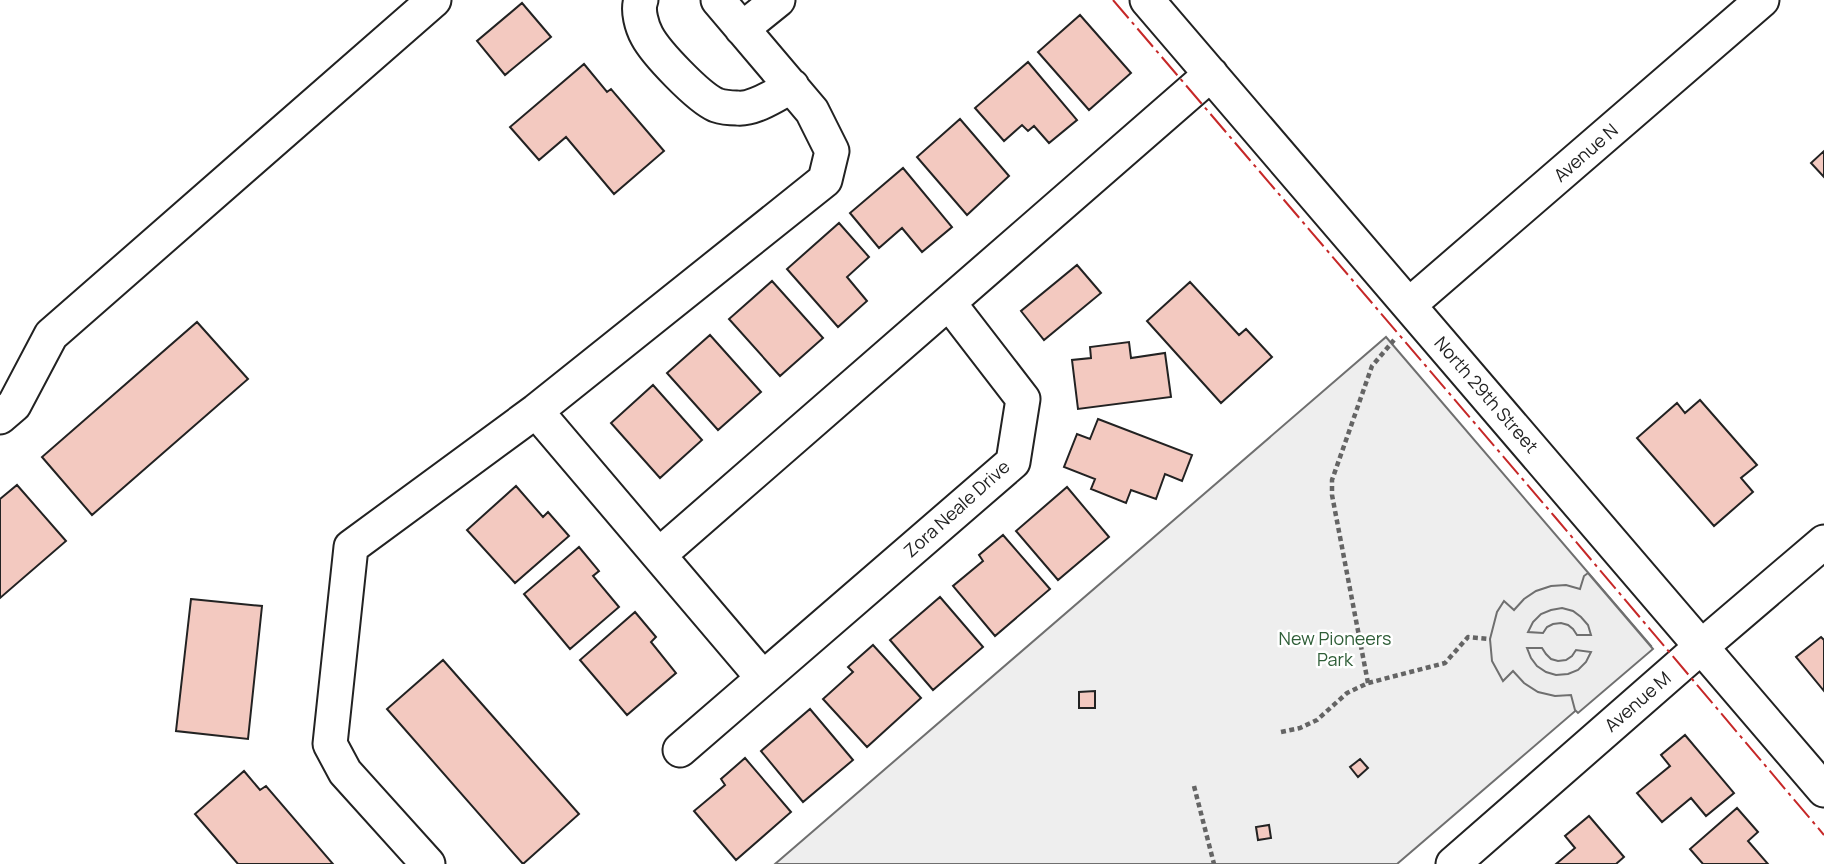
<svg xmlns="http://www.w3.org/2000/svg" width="1824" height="864" font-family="Manrope,sans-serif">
<rect width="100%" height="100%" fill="#fff"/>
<path fill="#eee" stroke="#6f6f6f" stroke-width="2" d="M1386 337 1651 646 1397 864H775Z"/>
<path fill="#ededed" stroke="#6f6f6f" stroke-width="2" fill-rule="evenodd" d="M1588 573 1653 649 1578 713 1575 710 1571 695 1555 696 1538 692 1524 683 1513 671 1503 681 1492 661 1490 639 1497 612 1504 601 1514 610 1524 599 1536 591 1551 586 1566 585 1580 589 1584 576ZM1562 608 1573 611 1581 617 1588 625 1591 635H1577L1573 629 1568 625 1561 623 1553 624 1547 627 1543 633 1528 632 1533 622 1541 614 1551 610ZM1527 648H1542L1546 654 1551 659 1558 661 1566 660 1572 656 1576 650 1591 652 1586 662 1578 670 1568 674 1556 675 1546 672 1537 666 1531 658Z"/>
<path fill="#f3c9c0" stroke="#222" stroke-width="2" d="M522 3 551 37 505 75 477 41Z
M1080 15 1131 73 1089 110 1038 52Z
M1028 62 1077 120 1049 143 1034 126 1028 131 1022 125 1004 141 975 108Z
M584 64 607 92 611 89 664 151 614 194 566 137 539 160 510 127Z
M960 119 1009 176 967 215 917 157Z
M1824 151V177L1811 163Z
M903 168 952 227 922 252 902 228 879 248 850 213Z
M839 223 869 257 847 277 867 301 838 327 787 269Z
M1077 265 1101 293 1044 340 1021 311Z
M772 281 823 338 780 376 729 319Z
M1190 282 1239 335 1246 329 1272 357 1221 403 1147 321Z
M197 322 248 379 92 515 42 457Z
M710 335 761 392 718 430 667 373Z
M1129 342 1131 358 1165 353 1171 397 1078 409 1072 360 1091 358 1090 347Z
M653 385 702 440 660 478 611 423Z
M1700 400 1757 465 1741 478 1753 492 1714 526 1637 438 1677 403 1685 413Z
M1098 419 1192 455 1182 481 1165 474 1156 499 1131 490 1126 503 1091 489 1095 479 1064 467 1077 434 1090 439Z
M17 485 66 541 0 598V499Z
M516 486 543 517 548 512 569 536 515 583 467 530Z
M1067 487 1109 537 1058 580 1016 531Z
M1003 535 1050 589 995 636 953 586 983 561 979 555Z
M579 547 599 571 593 576 619 607 570 649 524 594Z
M940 597 983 647 933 690 890 640Z
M191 599 262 606 248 739 176 731Z
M635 612 656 637 651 642 676 673 627 715 580 660Z
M1821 637 1824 640V691L1796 657Z
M873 645 921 698 867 747 823 699 853 672 848 667Z
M443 660 579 814 523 864 387 709Z
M1095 691V708H1079V692Z
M810 709 853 760 803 802 761 751Z
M1685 735 1734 793 1706 816 1691 798 1662 822 1637 793 1670 766 1661 755Z
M745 758 791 812 736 860 694 811 725 785 721 779Z
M1360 759 1368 768 1358 777 1350 767Z
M244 771 260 790 266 786 333 864H238L195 814Z
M1737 808 1758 832 1748 841 1768 864H1703L1690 849Z
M1589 816 1624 857 1616 864H1556L1575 848 1565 836Z
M1269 825 1271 838 1258 840 1256 827Z"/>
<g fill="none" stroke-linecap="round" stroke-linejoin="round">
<defs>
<path id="minor" d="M641 0C637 10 642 27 647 36 656 53 698 97 716 105 722 107 731 108 737 108 754 110 777 94 792 86
M1147 0 1824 790
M742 29 778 0
M1409 305 1762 0
M536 411 763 678
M0 417 14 405 51 335 434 0
M659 555 1211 74
M680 750 1013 462 1023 399 949 303
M428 864 345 772 330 744 351 547 536 411 825 180 832 151 812 111 718 0
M1453 864 1701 647 1824 542"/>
</defs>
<use href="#minor" stroke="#222" stroke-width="37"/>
<path stroke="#646464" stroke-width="4.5" stroke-dasharray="5 3.5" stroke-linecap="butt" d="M1368 683 1332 495V480L1372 366 1394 340
M1281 732 1300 728 1317 720 1347 693 1368 683 1445 663 1468 637 1490 639
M1194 786 1214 864"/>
<use href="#minor" stroke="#fff" stroke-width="33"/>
<path stroke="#c62828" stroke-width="2" stroke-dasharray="24 5 3.5 5" stroke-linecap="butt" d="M1113 0 1555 517 1824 835"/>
</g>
<g text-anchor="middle" stroke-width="5" stroke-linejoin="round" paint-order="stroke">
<g font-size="18" fill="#222" stroke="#fff">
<text transform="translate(1586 153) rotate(-41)" y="6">Avenue N</text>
<text transform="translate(1486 395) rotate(49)" y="6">North 29th Street</text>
<text transform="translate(957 509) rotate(-42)" y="6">Zora Neale Drive</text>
<text transform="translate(1638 702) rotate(-41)" y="6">Avenue M</text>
</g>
<g font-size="18" fill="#2f5e38" stroke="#fff">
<text x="1335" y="645">New Pioneers<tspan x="1335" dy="21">Park</tspan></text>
</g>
</g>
</svg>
